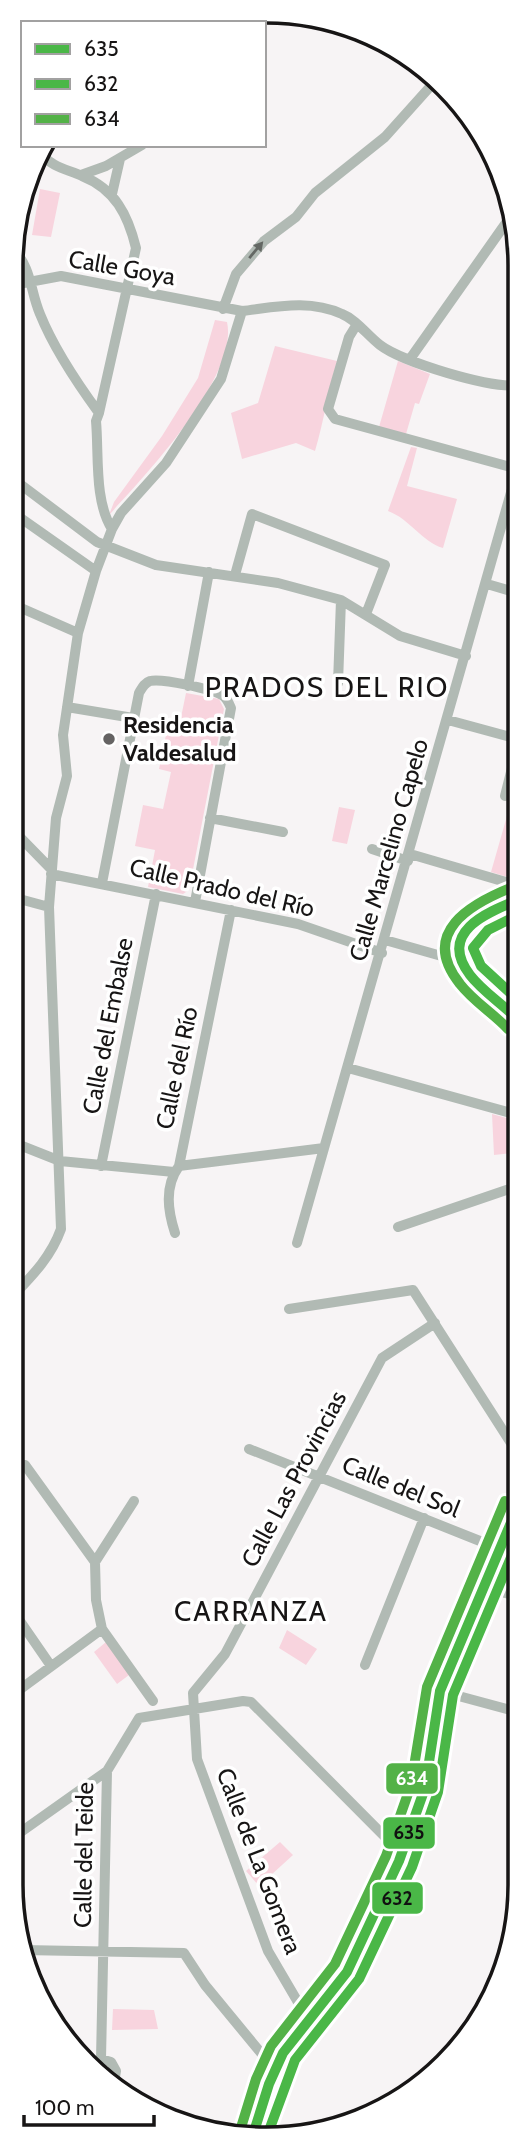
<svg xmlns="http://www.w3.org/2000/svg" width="531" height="2150" font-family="Cabin,sans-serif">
<rect width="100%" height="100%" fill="#f7f4f5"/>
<path fill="#f8d4de" d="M40 189 60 193 51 237 32 235Z
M215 320 227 322C239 376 145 476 109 515L114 502 162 436 198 378Z
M275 346 337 361C328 391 324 421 315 451L296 443 242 459 231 413 258 403Z
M398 361 430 374 419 404 415 403 406 434 379 427Z
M411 447 417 448 407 486 457 499 443 548C422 542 410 519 388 511Z
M186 693 219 699 224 709 189 890 183 894 148 887 155 850 135 846 143 805 163 809 171 772 159 769 167 730 178 732Z
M339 807 355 810 347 844 332 841Z
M509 809 518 812V880L491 872Z
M492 1114 510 1119 513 1153 494 1155Z
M287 1630 317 1649 306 1665 279 1648Z
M106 1642 129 1675 117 1684 94 1652Z
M280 1842 293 1855 259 1886 246 1871Z
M113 2009 154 2010 158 2029 112 2030Z"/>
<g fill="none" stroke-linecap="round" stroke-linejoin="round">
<path stroke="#b1bab4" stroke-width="10" d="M196 21 218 18
M40 153C52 167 66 169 82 176 115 189 128 215 136 248L99 413
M81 175 106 166 142 145
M112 194 120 159
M503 197 509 200
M13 249C32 268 30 291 40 314 54 349 77 383 99 413L96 421C99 454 94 501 112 529
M223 309 236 274 264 241 296 217 315 193 385 137 437 79
M242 311C276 307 309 299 342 314 357 320 367 335 380 345 402 362 491 389 518 385
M357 324 349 337 328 409 335 419 518 469
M410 359 513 213
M12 478 97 542 156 565 278 583 341 600 400 636 466 656
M12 512 96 571
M235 575 252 514 385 565 366 614
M487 584 518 593
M12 604 78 633
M338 683 341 600
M188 686 209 572
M67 707 133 718
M448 720 518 739
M505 796 518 744
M210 818 283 832
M12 829 52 870
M372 849 408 861
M410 854 516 885 518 890
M51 874 298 924 382 953
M102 883 139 693C142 688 144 683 150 681 162 678 211 689 222 695 227 698 229 703 231 708L195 902
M12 897 49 907
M385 940 445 957
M348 1068 518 1115
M12 1142 60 1161 174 1172
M101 1166 156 894
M179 1166 324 1148
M398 1227 518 1186
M175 1233C168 1211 164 1187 179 1166L231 910
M297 1243 518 468
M11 1298C32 1276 51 1257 61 1229L49 907 56 818 67 776 63 735 78 633 96 571 112 529 121 513 166 463 221 379 242 311 61 276 13 285
M289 1309 413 1290 518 1454
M249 1449 500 1549
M25 1465 95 1562 96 1600 102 1629 153 1701
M95 1562 134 1501
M484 1588 518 1596
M11 1608 51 1666
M365 1665 424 1518
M440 1691 518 1712
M11 1696 102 1629
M11 1839 107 1771
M23 1950 184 1953 205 1985 275 2070
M309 2021 268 1951 197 1759 193 1693 225 1654 382 1358 435 1323
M101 2059 107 1771 139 1718 243 1701 251 1702 401 1853
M89 2064 101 2059 111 2062 116 2071 114 2083"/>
<path stroke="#b3bcb5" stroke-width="12" d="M518 1020C504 1003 484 991 470 975 435 933 487 912 518 900
M252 2138C261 2110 268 2079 283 2053 303 2019 336 1995 354 1959 377 1913 406 1851 421 1802 432 1766 430 1728 440 1691L518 1506"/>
<defs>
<path id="bus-1" d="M518 900C485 913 438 933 470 975 483 992 503 1004 518 1020
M252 2138 269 2084 283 2053 347 1972 399 1861 425 1788 440 1691 518 1506"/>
<path id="bus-2" d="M518 1000 481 966 473 948 488 930 518 915
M267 2136 295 2060 359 1979 412 1867 438 1792 453 1695 518 1541"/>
<path id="bus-3" d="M508 1029C493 1013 473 1001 460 984 419 933 470 904 513 887
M239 2134 256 2079 271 2046 335 1964 386 1856 411 1785 427 1687 505 1501"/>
</defs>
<use href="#bus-1" stroke="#fff" stroke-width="16"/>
<use href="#bus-2" stroke="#fff" stroke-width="16"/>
<use href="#bus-3" stroke="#fff" stroke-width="16"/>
<use href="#bus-1" stroke="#4ab747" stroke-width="10"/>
<use href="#bus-2" stroke="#4ab747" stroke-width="10"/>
<use href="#bus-3" stroke="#53b247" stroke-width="10"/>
</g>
<defs><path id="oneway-solid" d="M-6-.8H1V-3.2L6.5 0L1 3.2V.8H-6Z" transform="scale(1.75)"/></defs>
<use fill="#646864" href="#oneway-solid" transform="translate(256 250) rotate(-50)"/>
<circle fill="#656363" stroke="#fff" stroke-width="2.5" cx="109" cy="739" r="7"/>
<g text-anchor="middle" stroke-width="7" stroke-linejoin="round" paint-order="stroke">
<g font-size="24" fill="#171515" stroke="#fff">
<text transform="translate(122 268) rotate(10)" y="8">Calle Goya</text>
<text transform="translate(389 850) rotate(-74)" y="8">Calle Marcelino Capelo</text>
<text transform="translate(222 888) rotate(13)" y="8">Calle Prado del Río</text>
<text transform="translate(108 1026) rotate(-79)" y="8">Calle del Embalse</text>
<text transform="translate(177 1068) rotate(-78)" y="8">Calle del Río</text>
<text transform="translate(294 1479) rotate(-62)" y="8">Calle Las Provincias</text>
<text transform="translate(401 1487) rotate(22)" y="8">Calle del Sol</text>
<text transform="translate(84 1855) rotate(-89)" y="8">Calle del Teide</text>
<text transform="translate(259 1861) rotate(69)" y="8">Calle de La Gomera</text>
</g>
<g font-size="24" font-weight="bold" fill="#171515" stroke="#fff" text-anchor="start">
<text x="123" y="733">Residencia<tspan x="123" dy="28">Valdesalud</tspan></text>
</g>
<g font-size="28" letter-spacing="2" fill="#171515" stroke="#fff">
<text x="327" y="697">PRADOS DEL RIO</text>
<text x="251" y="1621">CARRANZA</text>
</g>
</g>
<path d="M0 0H531V2150H0ZM265 23H266A242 242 0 0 1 508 265V1885A242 242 0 0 1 266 2127H265A242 242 0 0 1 23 1885V265A242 242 0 0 1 265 23Z" fill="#fff" fill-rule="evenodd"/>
<path fill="none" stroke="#171515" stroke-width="3.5" d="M265 23H266A242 242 0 0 1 508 265V1885A242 242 0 0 1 266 2127H265A242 242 0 0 1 23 1885V265A242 242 0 0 1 265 23Z"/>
<g stroke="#fff" stroke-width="2.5">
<rect x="385" y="1762" width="54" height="33" rx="7" fill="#53b247"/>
<rect x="382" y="1816" width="54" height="34" rx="7" fill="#4ab747"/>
<rect x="371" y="1881" width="53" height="34" rx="7" fill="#4ab747"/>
</g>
<g font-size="19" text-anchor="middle" font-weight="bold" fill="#fff">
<text x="412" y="1785">634</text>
</g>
<g font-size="19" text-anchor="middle" font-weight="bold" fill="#111">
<text x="409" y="1839">635</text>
<text x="397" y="1905">632</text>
</g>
<rect x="21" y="21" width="245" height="126" fill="#ffffff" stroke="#a2a1a1" stroke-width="2"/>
<rect x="35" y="44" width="35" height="10" fill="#4ab747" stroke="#a2a1a1" stroke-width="2"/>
<text x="84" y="56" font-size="21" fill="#171515">635</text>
<rect x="35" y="79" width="35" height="10" fill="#4ab747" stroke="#a2a1a1" stroke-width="2"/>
<text x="84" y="91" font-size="21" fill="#171515">632</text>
<rect x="35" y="114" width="35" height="10" fill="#53b247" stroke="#a2a1a1" stroke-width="2"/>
<text x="84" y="126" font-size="21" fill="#171515">634</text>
<path d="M24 2115v10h130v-10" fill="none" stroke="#171515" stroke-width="3.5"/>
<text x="35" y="2115" font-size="21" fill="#171515" stroke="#ffffff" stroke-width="5" paint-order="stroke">100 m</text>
</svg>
